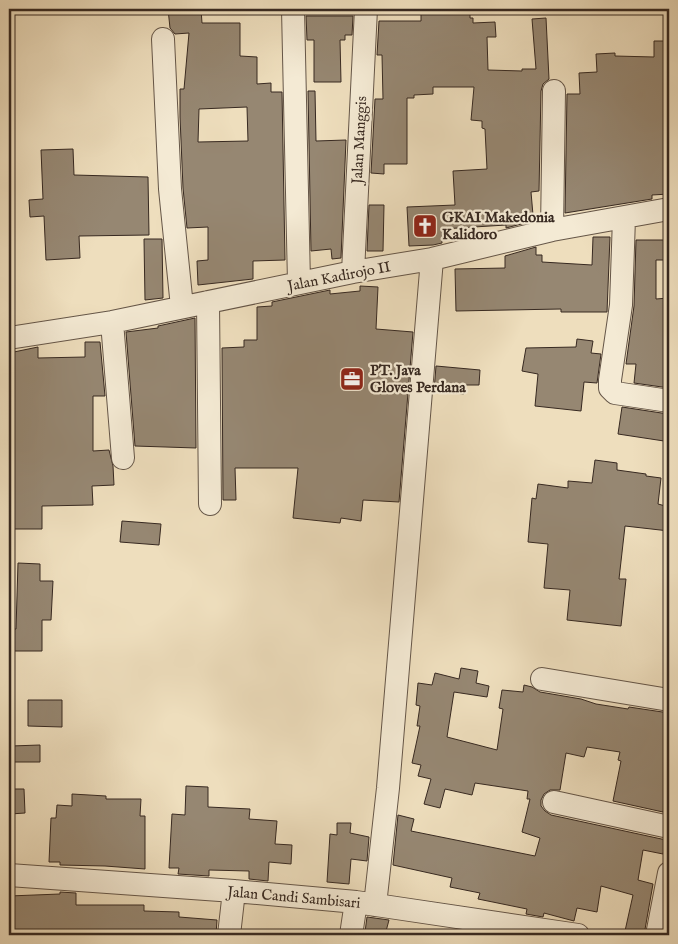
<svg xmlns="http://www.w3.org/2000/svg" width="678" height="944" font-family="'IM FELL English',serif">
<rect width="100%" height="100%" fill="#eedebd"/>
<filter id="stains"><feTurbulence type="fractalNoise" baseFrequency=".004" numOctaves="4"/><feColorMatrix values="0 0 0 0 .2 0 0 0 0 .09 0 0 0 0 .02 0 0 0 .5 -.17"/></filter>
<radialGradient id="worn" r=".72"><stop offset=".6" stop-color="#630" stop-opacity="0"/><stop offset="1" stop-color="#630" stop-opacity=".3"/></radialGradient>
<path fill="#968772" stroke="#372921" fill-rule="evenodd" d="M168 9H201L202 23H240V56L257 57V84L271 83V92H282L285 260 253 261V279L198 285 197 261 208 260V227L187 228 183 188 180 117V89H184L189 33 175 34 170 28ZM247 107 248 141 198 142 199 109Z
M421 9H470V18H473V23L495 22 496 37H487L488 70 522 71V69H536L532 19 546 18 549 79 543 84 541 91 539 191 531 192 533 215 525 216V223L506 228V225L442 229V243L433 245 409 246 407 207 455 205 453 171 487 169 485 129 482 128V121L471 120 474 87H433V94L414 95V98H407V164H384V174L371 173 375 99H383L382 55H377L379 21H421Z
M306 16H353L352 35H345V40H340L341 82H314V40H307Z
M654 41H669V194L652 195V199L565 213 567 94H580L579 73 597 72 596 54 615 53V56L654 57Z
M308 91H315L316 141 346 140 341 258 332 259 331 249 311 251Z
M73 149 74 175 148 177 149 235 79 236 80 258 46 260 44 216 30 217 29 200 43 199 41 150Z
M369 205H384L383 251H367Z
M593 237H610L607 312H561V309L456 311 455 269 505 268V256L536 247V255H542V262L592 265Z
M144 239H162L163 298 145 300Z
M636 240H669V260H656V299L669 298V388L634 383 636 364H626L634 306Z
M360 286 378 287 376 329 413 332 399 502 363 500 361 521 341 518 340 523 293 518 298 468H235L236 500H223L222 348 244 347V340H257V307L272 306V302L330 290V294L360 291Z
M195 318 196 448 135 446 126 332 158 328V326Z
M577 339 593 341 591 353 601 354 597 383 584 382 581 411 535 406 538 374 522 371 526 348 576 347Z
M85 342H100L105 396H93V451L109 450 113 466 114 485 92 486 93 505 42 506V529H9V353L38 347V358L85 357Z
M436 366 480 370 479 385H465L464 394 434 391Z
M622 407 668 414 664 441 618 434Z
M595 460 617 463V470L646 474V476L661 478 658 504 669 507V531L625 526 619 579H626L621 626 567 620 570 590 544 588 548 544 528 542 532 498 536 499 538 484 568 488V481L592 483Z
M122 521 161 524 159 545 120 542Z
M18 563 40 564V581H53L51 620H42V651H12V629H16Z
M461 668 478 671 476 683 489 686 487 697 454 692 447 737 497 750 503 709 499 708 502 690 523 692 524 685 532 687 540 692 581 699 596 704 628 709 629 707 669 713V784L663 812 613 801 621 761 618 760 620 752 587 747 584 757 566 753 560 790H550L544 794 541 800V806L545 811 551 815 666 840 663 854 643 850 638 880 653 884 644 935 625 931 633 895 601 886 597 912 577 908 574 921 544 913 543 917 526 914 527 909 478 899 480 893 450 887 452 878 393 865 398 815 414 819 411 831 535 856 540 838 522 832 530 799H527L528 791 475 783 472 795 445 789 440 808 424 804 431 779 418 776 421 765 412 763 420 726H417L420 706 416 705 418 683 432 685 435 673 459 679Z
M28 700H62V727L28 726Z
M40 745V762H11V746Z
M186 786 208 787V807L250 809 249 819 277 821 275 844 292 845 291 864 269 862 268 881 249 879V871L209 870V876L178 874 179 868H169L172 814 185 815Z
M9 789H24L25 813 10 814Z
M72 794 106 796V799H141L140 816H145V869L105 866 60 865V862H49L51 818H56L57 805 72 806Z
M337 823H351L350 833 369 837 367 861 351 859 349 884 327 882 330 834 337 835Z
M60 892 76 893V905H144V911L179 912V917L217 920 216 935H9V896L60 894Z
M367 917 389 920 385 935H376L365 932Z"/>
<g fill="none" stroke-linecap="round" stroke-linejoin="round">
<defs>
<path id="minor" d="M293 9 299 283
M163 39 170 189 182 307
M624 218 621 305 610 380V388L615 393 669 401
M552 230 554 91
M353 272 366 9
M208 302 210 504
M112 322 123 458
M9 338 112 322 353 272 432 259 552 230 669 209
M542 679 669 700
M554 802 669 827
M9 875 234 891 356 902 578 935
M375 905 388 788 432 259
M229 935 234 891
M351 935 356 902
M657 935 669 873"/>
</defs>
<use href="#minor" stroke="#655648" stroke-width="24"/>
<use href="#minor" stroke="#f4ead4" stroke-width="22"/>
</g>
<defs>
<symbol id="church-square" viewBox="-11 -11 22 22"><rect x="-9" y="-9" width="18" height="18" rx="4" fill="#8f2418" stroke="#f4ead4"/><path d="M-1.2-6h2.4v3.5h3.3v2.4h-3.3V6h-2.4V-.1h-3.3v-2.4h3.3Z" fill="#fff"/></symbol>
<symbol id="office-square" viewBox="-11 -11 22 22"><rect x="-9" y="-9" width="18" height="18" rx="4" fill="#8f2418" stroke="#f4ead4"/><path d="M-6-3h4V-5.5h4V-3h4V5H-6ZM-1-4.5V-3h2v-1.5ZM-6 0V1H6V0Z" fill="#fff"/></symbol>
</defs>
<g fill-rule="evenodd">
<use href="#church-square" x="411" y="212" width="28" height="28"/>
<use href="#office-square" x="338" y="365" width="28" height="28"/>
</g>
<g text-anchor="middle" stroke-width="4.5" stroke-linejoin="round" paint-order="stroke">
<g font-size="15" fill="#372921" stroke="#f4ead4">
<text transform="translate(359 140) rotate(-87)" y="5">Jalan Manggis</text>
<text transform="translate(339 276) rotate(-11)" y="5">Jalan Kadirojo II</text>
<text transform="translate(294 897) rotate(5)" y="5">Jalan Candi Sambisari</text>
</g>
<g font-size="15" font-weight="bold" fill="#372921" stroke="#f4ead4" text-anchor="start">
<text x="442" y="222">GKAI Makedonia<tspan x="442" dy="17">Kalidoro</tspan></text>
<text x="370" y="375">PT. Java<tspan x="370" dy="17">Gloves Perdana</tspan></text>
</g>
</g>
<rect width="678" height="944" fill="none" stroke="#eedebd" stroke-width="30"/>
<rect x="10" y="10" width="658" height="924" fill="none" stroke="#372921" stroke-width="2.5"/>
<rect x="15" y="15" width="648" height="914" fill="none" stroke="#372921"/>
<rect width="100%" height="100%" filter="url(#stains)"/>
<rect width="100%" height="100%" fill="url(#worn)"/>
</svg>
